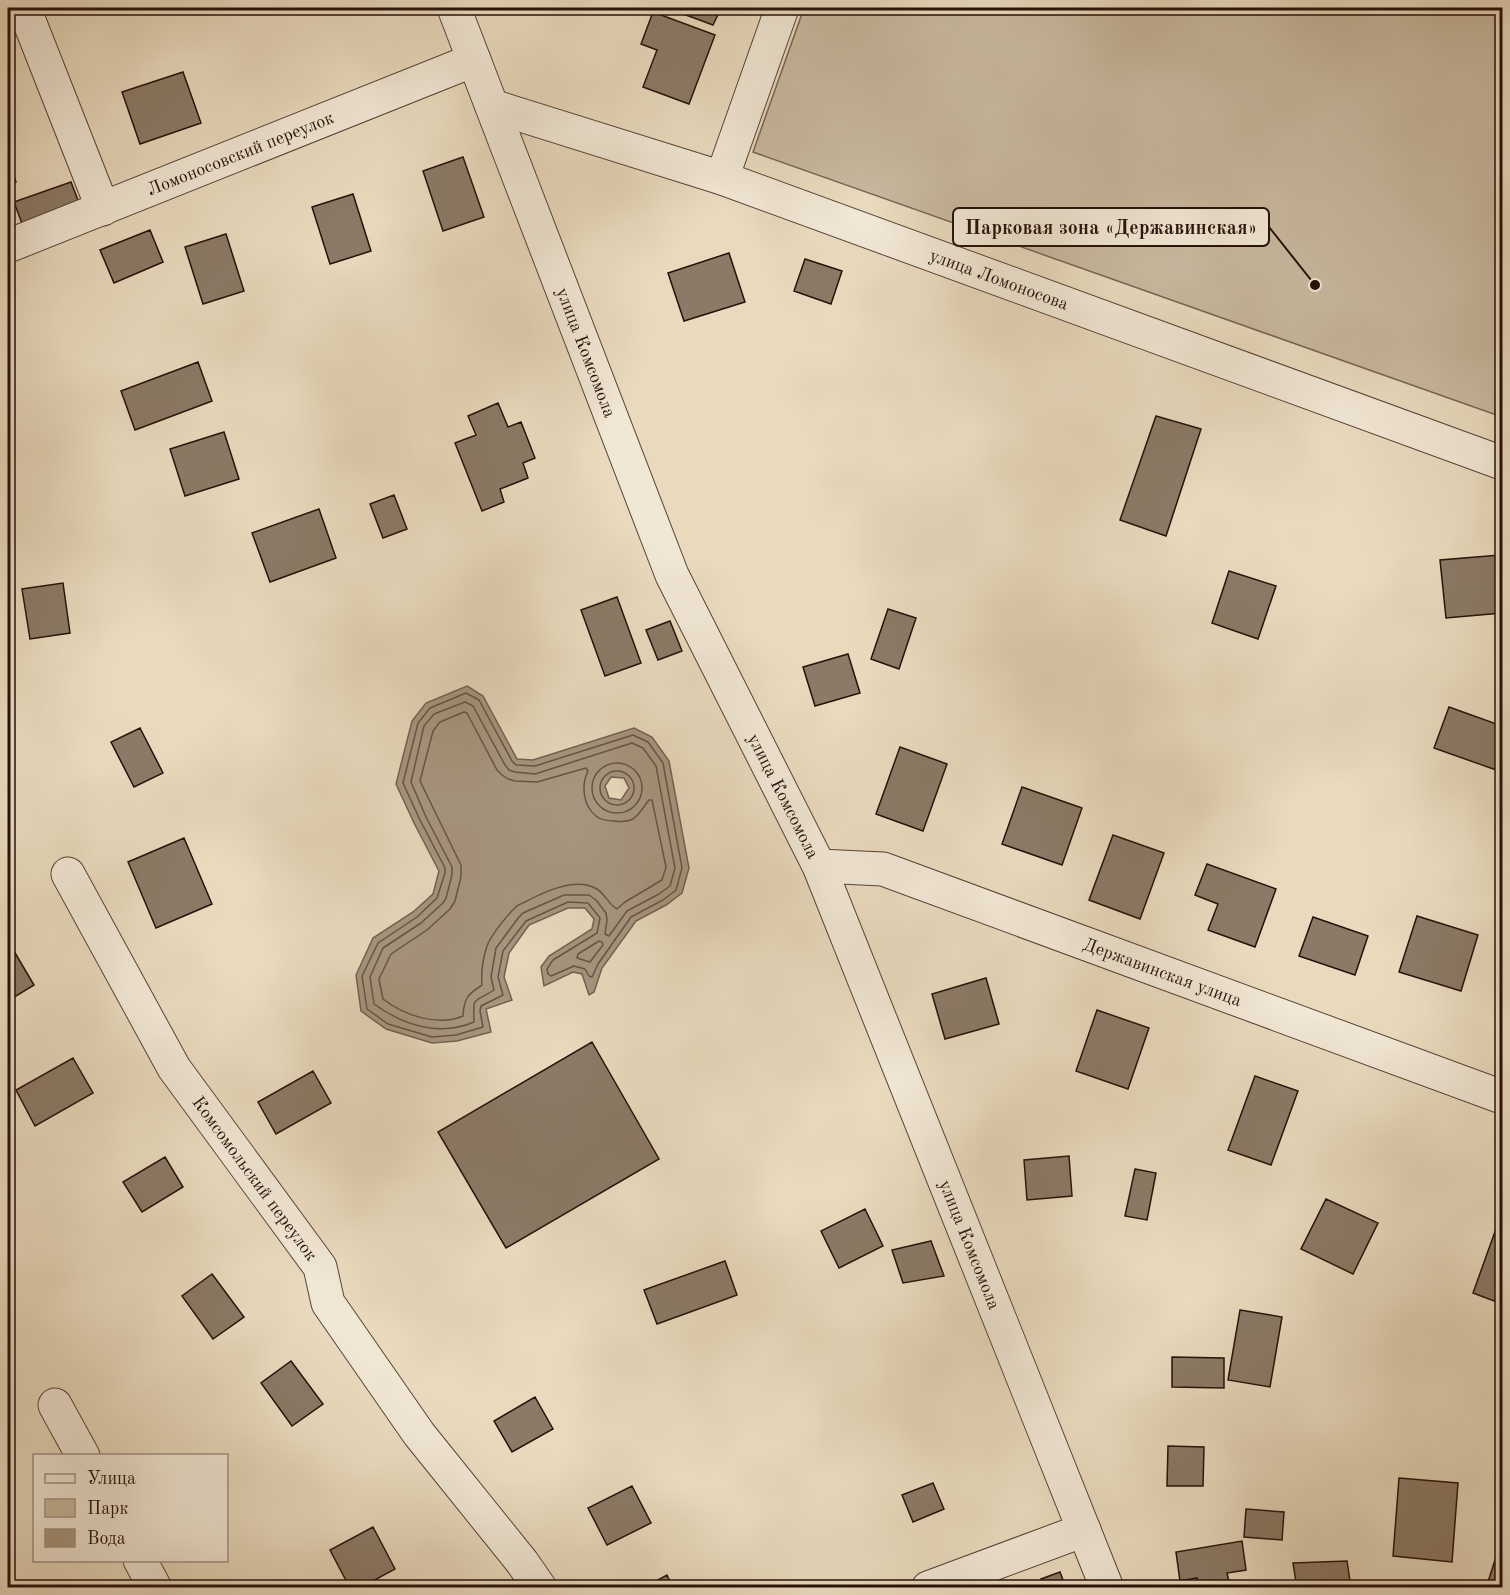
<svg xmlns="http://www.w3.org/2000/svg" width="1510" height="1595" font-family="'Old Standard TT',serif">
<rect width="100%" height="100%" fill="#e9dabe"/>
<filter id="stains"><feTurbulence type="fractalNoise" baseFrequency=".00333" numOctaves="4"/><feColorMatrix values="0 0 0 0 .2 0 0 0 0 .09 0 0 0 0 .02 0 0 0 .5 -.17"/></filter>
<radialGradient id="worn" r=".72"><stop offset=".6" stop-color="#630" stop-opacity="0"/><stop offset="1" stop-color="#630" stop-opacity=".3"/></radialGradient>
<path fill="#c8b89f" stroke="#776454" stroke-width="1.5" d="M804 8H1502V417L753 152Z"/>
<path fill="#a79680" stroke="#736150" stroke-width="1.5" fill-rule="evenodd" d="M467 686 483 696 517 759 533 760 634 728 652 737 669 761 689 868 682 893 666 905 636 921 602 968 594 992 589 995 582 974 573 972 544 986 541 967 549 956 592 929 594 919 585 908H568L529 925 509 953 504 977 512 1000 486 1009 491 1032 457 1041 432 1043 386 1029 361 1011 356 975 373 938 413 912 433 894 439 871 414 823 396 784 412 721 426 703ZM611 777 624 778 629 788 621 800 609 798 605 786Z"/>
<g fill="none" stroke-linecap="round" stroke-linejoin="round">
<path stroke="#665444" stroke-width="1.5" d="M466 693 479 700 512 761 516 765 535 766 633 735 648 742 663 763 682 868 676 890 663 900 631 917 598 964 592 977 589 976 585 969 574 966 551 976 548 974 547 969 553 960 597 933 600 918 588 903 568 902 526 921 503 951 498 977 503 995 481 1006 480 1011 483 1027 456 1035 432 1037 388 1024 367 1009 362 976 378 943 417 917 437 898 445 873V868L420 820 403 783 418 723 430 708Z
M465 702 473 706 505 765 509 770 515 772 535 774 632 743 643 748 656 766 675 868 670 886 659 894 627 911 609 936 605 934 607 920 606 913 596 900 589 895H564L523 913 519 917 496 948 491 977 494 990C473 1004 473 994 474 1022 439 1037 403 1025 374 1004L370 977 383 948 421 923 443 903 446 898 452 875V867L426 817 411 782 424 726 434 714Z
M464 712 467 713 497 770 502 775 508 779 515 781 537 782 586 768 588 771C581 785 583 806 596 816 601 820 607 821 614 821 621 822 627 822 633 819 640 814 644 806 649 800H652L666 867 662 880 625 902 617 909C609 905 605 894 597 889 574 875 538 895 517 906 508 914 491 935 487 946 483 958 481 973 482 985 468 994 464 998 463 1016 437 1027 404 1015 383 999L379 979 391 954 427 930 450 909 455 901 461 877V865L420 781 433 731 440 722Z
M592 788a25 25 0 1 1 50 0a25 25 0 1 1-50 0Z
M600 788a17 17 0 1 1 34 0a17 17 0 1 1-34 0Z
M599 941 602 942 603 945 590 962 577 958 578 954Z"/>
</g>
<path fill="#8b7a67" stroke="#261109" stroke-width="1.5" d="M667 8H721L713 25Z
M739 8H761L759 14Z
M653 12 715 35 689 104 643 87 657 50 641 44Z
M183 72 201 123 140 144 122 92Z
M463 157 484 217 443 231 423 171Z
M8 158 16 182 8 185Z
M71 182 81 208 24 229 14 202Z
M353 194 371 251 330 264 312 207Z
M150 230 163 262 114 283 100 250Z
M226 234 244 291 203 304 185 247Z
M729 253 745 302 684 321 668 273Z
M805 259 842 271 831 304 794 291Z
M198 362 212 401 135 430 121 391Z
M498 403 508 427 521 422 535 458 523 463 528 478 500 489 504 502 482 511 455 443 476 435 468 416Z
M1156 416 1201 429 1166 536 1120 520Z
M224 432 239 479 185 496 170 449Z
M394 495 407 529 383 538 370 504Z
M319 509 336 558 270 582 252 533Z
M1500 555 1502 588V613L1446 618 1440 560Z
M1229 571 1276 586 1258 639 1212 623Z
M63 583 70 633 30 639 22 589Z
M617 597 641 663 605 676 581 610Z
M888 609 916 618 899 669 871 659Z
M670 621 682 651 658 660 646 630Z
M848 654 860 693 815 706 803 667Z
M1449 707 1502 726V761L1499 771 1434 748Z
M140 728 163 773 134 787 111 742Z
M900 747 947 764 923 831 876 814Z
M1022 787 1082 808 1062 865 1002 844Z
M1113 835 1164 853 1140 919 1089 900Z
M184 838 212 904 156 928 128 862Z
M1207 864 1276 889 1255 947 1208 930 1218 904 1195 895Z
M1417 916 1478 935 1461 991 1399 972Z
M1313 917 1368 936 1355 975 1299 956Z
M8 941 34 985 8 1001Z
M986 978 999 1024 945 1039 932 994Z
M1097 1010 1149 1028 1128 1089 1076 1071Z
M592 1042 659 1159 506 1248 438 1132Z
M73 1058 93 1093 35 1126 16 1090Z
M313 1071 331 1103 276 1134 258 1102Z
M1255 1076 1298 1091 1271 1165 1228 1150Z
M1069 1156 1072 1196 1027 1200 1024 1160Z
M165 1157 183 1187 142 1212 123 1182Z
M1135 1169 1156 1173 1147 1220 1125 1216Z
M1326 1199 1378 1223 1353 1274 1301 1249Z
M865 1209 883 1246 839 1268 821 1231Z
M1502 1212V1304L1473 1293Z
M931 1241 944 1276 903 1283 892 1250Z
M725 1261 737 1295 657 1324 644 1290Z
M212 1274 244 1317 213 1339 182 1296Z
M1240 1310 1282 1317 1270 1387 1228 1380Z
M1172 1357 1224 1358V1388L1172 1387Z
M291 1361 323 1404 292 1426 261 1383Z
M535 1397 553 1429 512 1452 494 1421Z
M1168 1446 1204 1447 1203 1486H1167Z
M1399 1478 1458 1483 1452 1562 1393 1556Z
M933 1483 944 1509 913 1522 902 1495Z
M632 1486 651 1523 607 1545 588 1508Z
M1246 1509 1284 1512 1282 1540 1244 1537Z
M373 1527 395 1569 360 1588H350L330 1550Z
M1242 1541 1246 1570 1227 1573 1229 1582 1198 1587 1197 1578 1180 1581 1176 1552Z
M1496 1557 1502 1559V1588H1486Z
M1347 1561 1351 1588H1297L1293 1563Z
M1060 1572 1066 1588H1044L1041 1579Z
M667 1575 673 1588H643Z"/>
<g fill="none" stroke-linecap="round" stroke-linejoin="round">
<defs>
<g id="minor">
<path d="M24 8 103 209"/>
<path id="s1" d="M454 8 672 575 819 866 1107 1588"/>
<path id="s2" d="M492 106 722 178 1502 463"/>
<path d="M722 178 782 8"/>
<path id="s3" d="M8 246 474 60"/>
<path id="s4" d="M819 866 883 869 1502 1097"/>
<path id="s5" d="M68 874 174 1068 320 1267 328 1303 419 1434 522 1562 540 1588"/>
<path d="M55 1405 83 1456"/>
<path d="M140 1560 155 1588"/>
<path d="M928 1588 1084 1530"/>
</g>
</defs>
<use href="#minor" stroke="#574336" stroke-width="35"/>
<use href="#minor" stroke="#f1e7d5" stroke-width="33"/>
</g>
<g text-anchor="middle" stroke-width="6" stroke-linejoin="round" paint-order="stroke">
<g font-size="18" fill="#261109" stroke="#f1e7d5">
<text dy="6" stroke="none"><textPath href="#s3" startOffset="250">Ломоносовский переулок</textPath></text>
<text dy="6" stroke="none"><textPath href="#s2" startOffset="536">улица Ломоносова</textPath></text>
<text dy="6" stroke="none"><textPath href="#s1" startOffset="369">улица Комсомола</textPath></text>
<text dy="6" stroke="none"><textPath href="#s1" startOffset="855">улица Комсомола</textPath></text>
<text dy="6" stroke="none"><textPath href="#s4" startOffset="362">Державинская улица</textPath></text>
<text dy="6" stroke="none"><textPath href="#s5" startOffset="358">Комсомольский переулок</textPath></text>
<text dy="6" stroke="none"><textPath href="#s1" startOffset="1341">улица Комсомола</textPath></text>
</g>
</g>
<path fill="none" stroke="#261109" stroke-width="2" d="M1315 285L1269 227"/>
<circle fill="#261109" stroke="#f1e7d5" stroke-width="2" cx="1315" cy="285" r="6"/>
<rect fill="#f1e7d5" stroke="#261109" stroke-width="2" x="953" y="208" width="316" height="38" rx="6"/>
<g font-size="20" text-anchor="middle" font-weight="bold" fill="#261109">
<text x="1111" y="234">Парковая зона «Державинская»</text>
</g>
<rect width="1510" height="1595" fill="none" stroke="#e9dabe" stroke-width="30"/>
<rect x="9" y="9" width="1492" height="1577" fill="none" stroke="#261109" stroke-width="3"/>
<rect x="15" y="15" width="1480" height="1565" fill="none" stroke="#261109" stroke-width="1.5"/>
<rect x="33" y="1454" width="195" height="108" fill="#f1e7d5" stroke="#a09183" stroke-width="1.5"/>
<rect x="45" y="1474" width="30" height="9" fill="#f1e7d5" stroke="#a09183" stroke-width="1.5"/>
<text x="87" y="1484" font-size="18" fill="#261109">Улица</text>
<rect x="45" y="1499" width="30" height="18" fill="#c8b89f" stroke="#a09183" stroke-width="1.5"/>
<text x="87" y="1514" font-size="18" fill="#261109">Парк</text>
<rect x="45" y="1529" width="30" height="18" fill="#a79680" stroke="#a09183" stroke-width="1.5"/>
<text x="87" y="1544" font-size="18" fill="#261109">Вода</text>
<rect width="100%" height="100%" filter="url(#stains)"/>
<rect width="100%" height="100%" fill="url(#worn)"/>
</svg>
